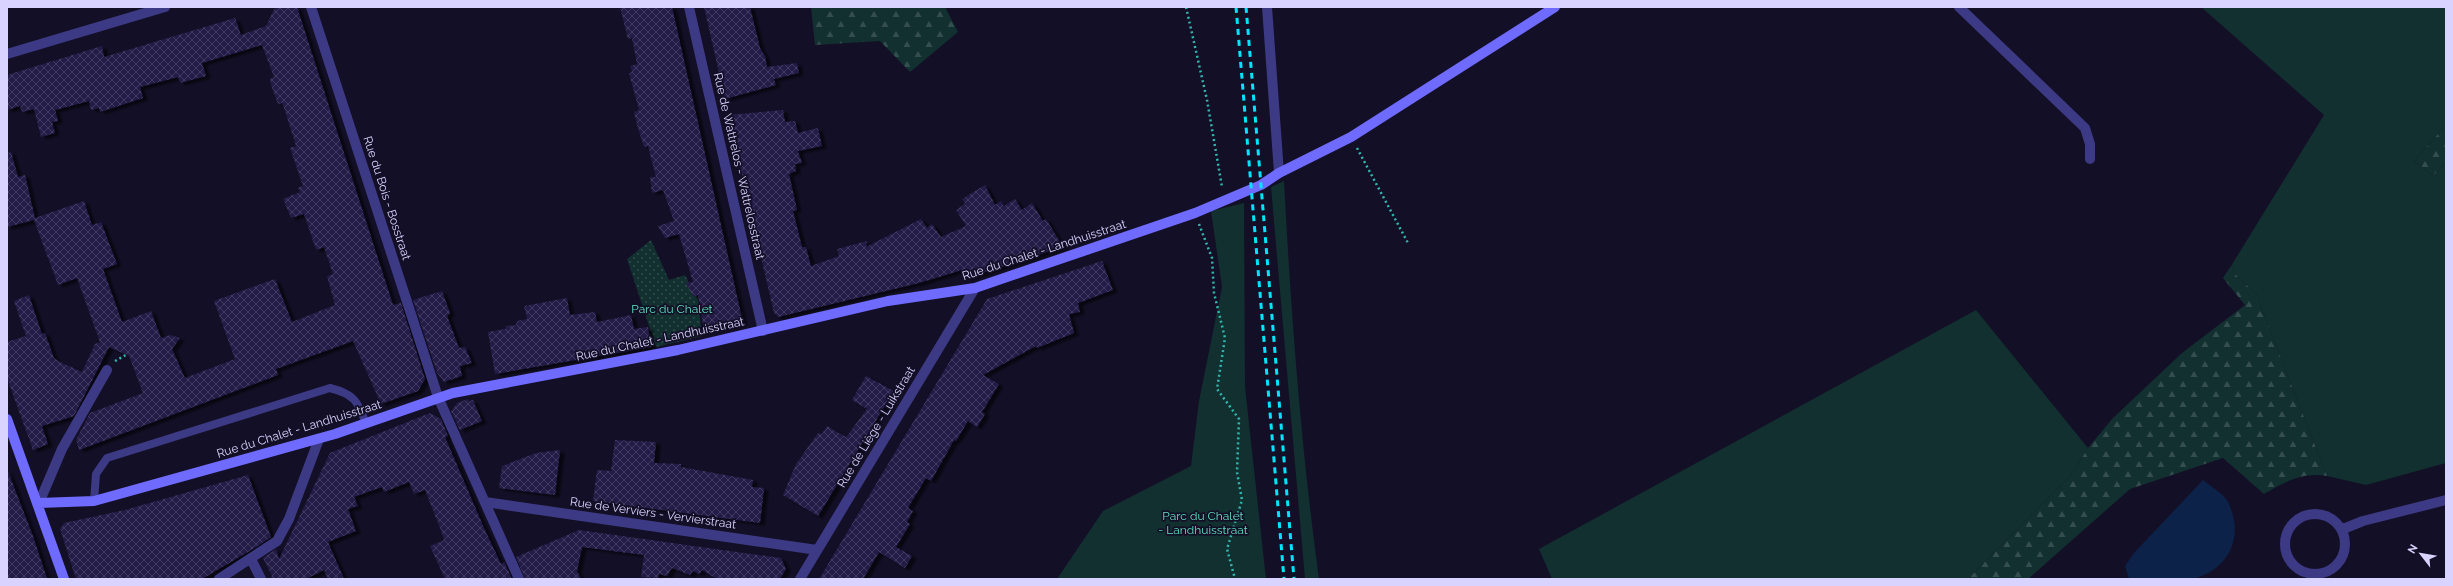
<svg xmlns="http://www.w3.org/2000/svg" width="2453" height="586" font-family="Raleway,sans-serif">
<defs>
<pattern id="forest-firs" width="22" height="20" patternUnits="userSpaceOnUse"><rect width="22" height="20" fill="#12302f"/><path d="M5 1l3.5 6h-7zM16 11l3.5 6h-7z" fill="#344d4e"/></pattern>
<pattern id="garden-dots" width="8" height="8" patternUnits="userSpaceOnUse"><rect width="8" height="8" fill="#12302f"/><path d="M2 2h.1M6 6h.1" fill="none" stroke="#344d4e" stroke-width="1.8" stroke-linecap="round"/></pattern>
<pattern id="building-cross-hatch" width="8" height="8" patternUnits="userSpaceOnUse"><rect width="8" height="8" fill="#241b47"/><path d="M0 0l8 8M0 8l8-8" fill="none" stroke="#433b63"/></pattern>
<filter id="shadow"><feDropShadow dx="4.5" dy="2.5" stdDeviation="1" flood-color="#0009"/></filter>
</defs>
<rect width="100%" height="100%" fill="#130f26"/>
<path fill="#12302f" d="M2201 7H2446V125L2414 161 2433 176 2446 162V463L2366 485 2327 476 2256 294 2237 276 2231 266 2324 115Z
M1284 181C1291 314 1301 447 1319 579H1305L1271 187Z
M1244 203 1245 387 1266 579H1057L1103 511 1191 466 1199 401 1222 287 1211 211Z
M1976 310 2088 448 2071 475 1968 579H1552L1539 549Z"/>
<path fill="url(#forest-firs)" d="M811 7H945L958 32 910 72 880 41 815 45Z
M2446 125V162L2433 176 2414 161Z
M2231 266 2237 276 2256 294 2327 476C2302 472 2285 482 2264 494L2223 458 2130 489 2028 579H1968L2071 475 2088 448 2112 419 2182 353 2245 305 2223 278Z"/>
<path fill="url(#garden-dots)" d="M651 240 669 280 685 275 698 300 702 336 656 347 627 259Z"/>
<path fill="#0c2248" d="M2203 480C2210 486 2224 494 2228 502 2244 534 2231 567 2197 578 2184 583 2144 579 2129 579L2125 566 2134 553Z"/>
<path fill="url(#building-cross-hatch)" filter="url(#shadow)" d="M275 7H297L393 305 401 303 425 379 418 391 381 404 353 341 276 369 278 375 79 450 76 440 90 413 143 393 129 356 109 347 74 416 42 426 48 444 33 450 7 378V342L26 336 14 301 29 295 42 334 45 333 54 358 58 361 82 372 95 344 100 342 77 278 58 285 34 220 7 227V153L11 152 18 177 25 175 35 218 84 201 92 225 101 222 117 264 103 269 122 322 151 311 161 338 170 335 180 338 172 349 185 378 235 359 214 301 275 279 292 322 335 305 327 276 333 274 324 247 316 250 304 214 291 218 283 199 300 192 298 188 303 186 290 148 296 146 284 108 282 103 278 104 271 85 270 79 274 77 262 45 202 63 206 76 180 83 178 77 140 87 143 98 100 112 99 108 91 110 89 101 55 110 58 121 52 122 55 133 41 137 34 109 22 112 20 106 7 110V75L102 46 104 57 235 18 241 35 266 26Z
M620 7H672L743 323 704 331 698 295 693 296 686 283 693 282 679 234 665 238 658 226 674 221 663 190 652 193 650 177H656L648 146 644 147 637 125 634 112 639 110 629 73 632 72 630 66 637 64 632 38 628 39Z
M704 7H750L760 48 765 56 767 67 797 63 799 73 774 79 776 85 725 99Z
M783 110 785 122 795 121 798 133 818 128 822 146 798 151 802 163 795 164 796 171 789 174 797 210 793 211 802 247H806L811 266 839 256 837 249 867 241 866 247 921 219 927 228 932 224 941 237 966 226 956 210 965 204 962 199 985 185 995 205 1001 201 1004 206 1015 199 1022 210 1032 203 1043 221 1046 219 1063 247 967 278 962 270 919 283 778 317 774 313 728 115Z
M1102 261 1113 290 1078 303 1080 312 1069 314 1074 333 1037 348 1036 346 983 375 999 384 982 412 985 414 977 427 968 421 956 441 954 440 931 481 926 478 908 508 913 511 907 522 910 524 896 547 912 556 905 568 879 552 863 579H819L987 299Z
M442 291 450 313 447 316 459 348 465 347 472 363 460 366 462 376 444 382 437 373 413 300Z
M567 298 570 315 595 312 597 322 631 315 634 329 648 327 651 347 495 374 488 332 505 329 506 326 516 325 517 321 527 319 524 306Z
M866 376 894 391 818 516 783 495 796 464 818 433 822 434 827 426 846 437 867 409 852 400Z
M468 399 469 401 473 400 482 421 460 430 451 411 457 403Z
M430 413 441 419 448 436 445 437 484 528 501 564 504 562 512 579H445L430 546 444 540 440 528 425 490 414 494 409 482 384 492 382 487 354 497 358 506 348 509 356 531 328 542 344 579H328L324 570 306 579H270L272 576 263 558 276 549 279 559 330 453Z
M615 440 656 442 654 463 681 464V467L753 480 752 487 764 488 760 523 593 501 597 470 611 471Z
M560 450 555 495 499 488 502 466 536 453Z
M7 469 33 536 47 579H7Z
M248 475 271 537 258 546 202 579H76L60 529 64 523 125 510Z
M579 530 781 558 786 569 780 579H717L702 570 699 574 693 571 690 575 672 568 667 576 659 574 658 578 641 577 644 555 582 547 577 571 581 579H525L516 557Z"/>
<g fill="none" stroke-linecap="round" stroke-linejoin="round">
<path stroke="#2fb8b0" stroke-width="2.5" stroke-dasharray="2 3" stroke-linecap="butt" d="M1186 7 1207 100 1222 187
M1357 148 1408 243
M1199 224 1212 258 1214 293 1225 338 1217 389 1239 419 1237 472 1242 500 1227 549 1235 579
M115 361 126 355"/>
<path stroke="#3d3a85" stroke-width="8" d="M94 501 96 474 107 458 330 388C354 394 358 401 366 424"/>
<path stroke="#3d3a85" stroke-width="10" d="M311 7 438 397 519 579
M689 7 763 331
M1267 7 1279 173
M1959 7 2085 128 2090 144V159
M7 54 165 7
M485 502 817 550
M39 503 62 449 107 370
M2285 544a30 30 0 1 1 60 0a30 30 0 1 1-60 0Z
M2343 529 2363 521 2446 500
M251 559 261 579
M219 579 277 541 289 519 319 439
M800 579 975 288"/>
<path stroke="#6f6bff" stroke-width="10" d="M7 419 64 579
M39 503 94 501 335 434 453 393 678 350 888 301 975 288 1195 213 1261 185 1279 173 1351 137 1555 7"/>
<path stroke="#00e5ff" stroke-width="3" stroke-dasharray="6 5" stroke-linecap="butt" d="M1236 7 1284 579
M1246 7 1294 579"/>
</g>
<g text-anchor="middle" stroke-width="3.5" stroke-linejoin="round" paint-order="stroke">
<g font-size="12" fill="#d9d4ff" stroke="#130f26">
<text transform="translate(739 166) rotate(77)" y="4">Rue de Wattrelos - Wattrelosstraat</text>
<text transform="translate(387 198) rotate(72)" y="4">Rue du Bois - Bosstraat</text>
<text transform="translate(1044 250) rotate(-18)" y="4">Rue du Chalet - Landhuisstraat</text>
<text transform="translate(660 339) rotate(-12)" y="4">Rue du Chalet - Landhuisstraat</text>
<text transform="translate(876 427) rotate(-59)" y="4">Rue de Liège - Luikstraat</text>
<text transform="translate(299 429) rotate(-17)" y="4">Rue du Chalet - Landhuisstraat</text>
<text transform="translate(653 513) rotate(8)" y="4">Rue de Verviers - Vervierstraat</text>
</g>
<g font-size="12" fill="#5fe0c0" stroke="#130f26">
<text x="672" y="313">Parc du Chalet</text>
<text x="1203" y="520">Parc du Chalet<tspan x="1203" dy="14">- Landhuisstraat</tspan></text>
</g>
</g>
<rect width="2453" height="586" fill="none" stroke="#d9d4ff" stroke-width="16"/>
<g transform="translate(2421 554) rotate(301)" stroke="#130f26" stroke-width="3" paint-order="stroke">
<path d="M0-3L7 15L0 10L-7 15Z" fill="#d9d4ff"/>
<text y="-6" font-size="11" font-weight="bold" text-anchor="middle" fill="#d9d4ff">N</text>
</g>
</svg>
